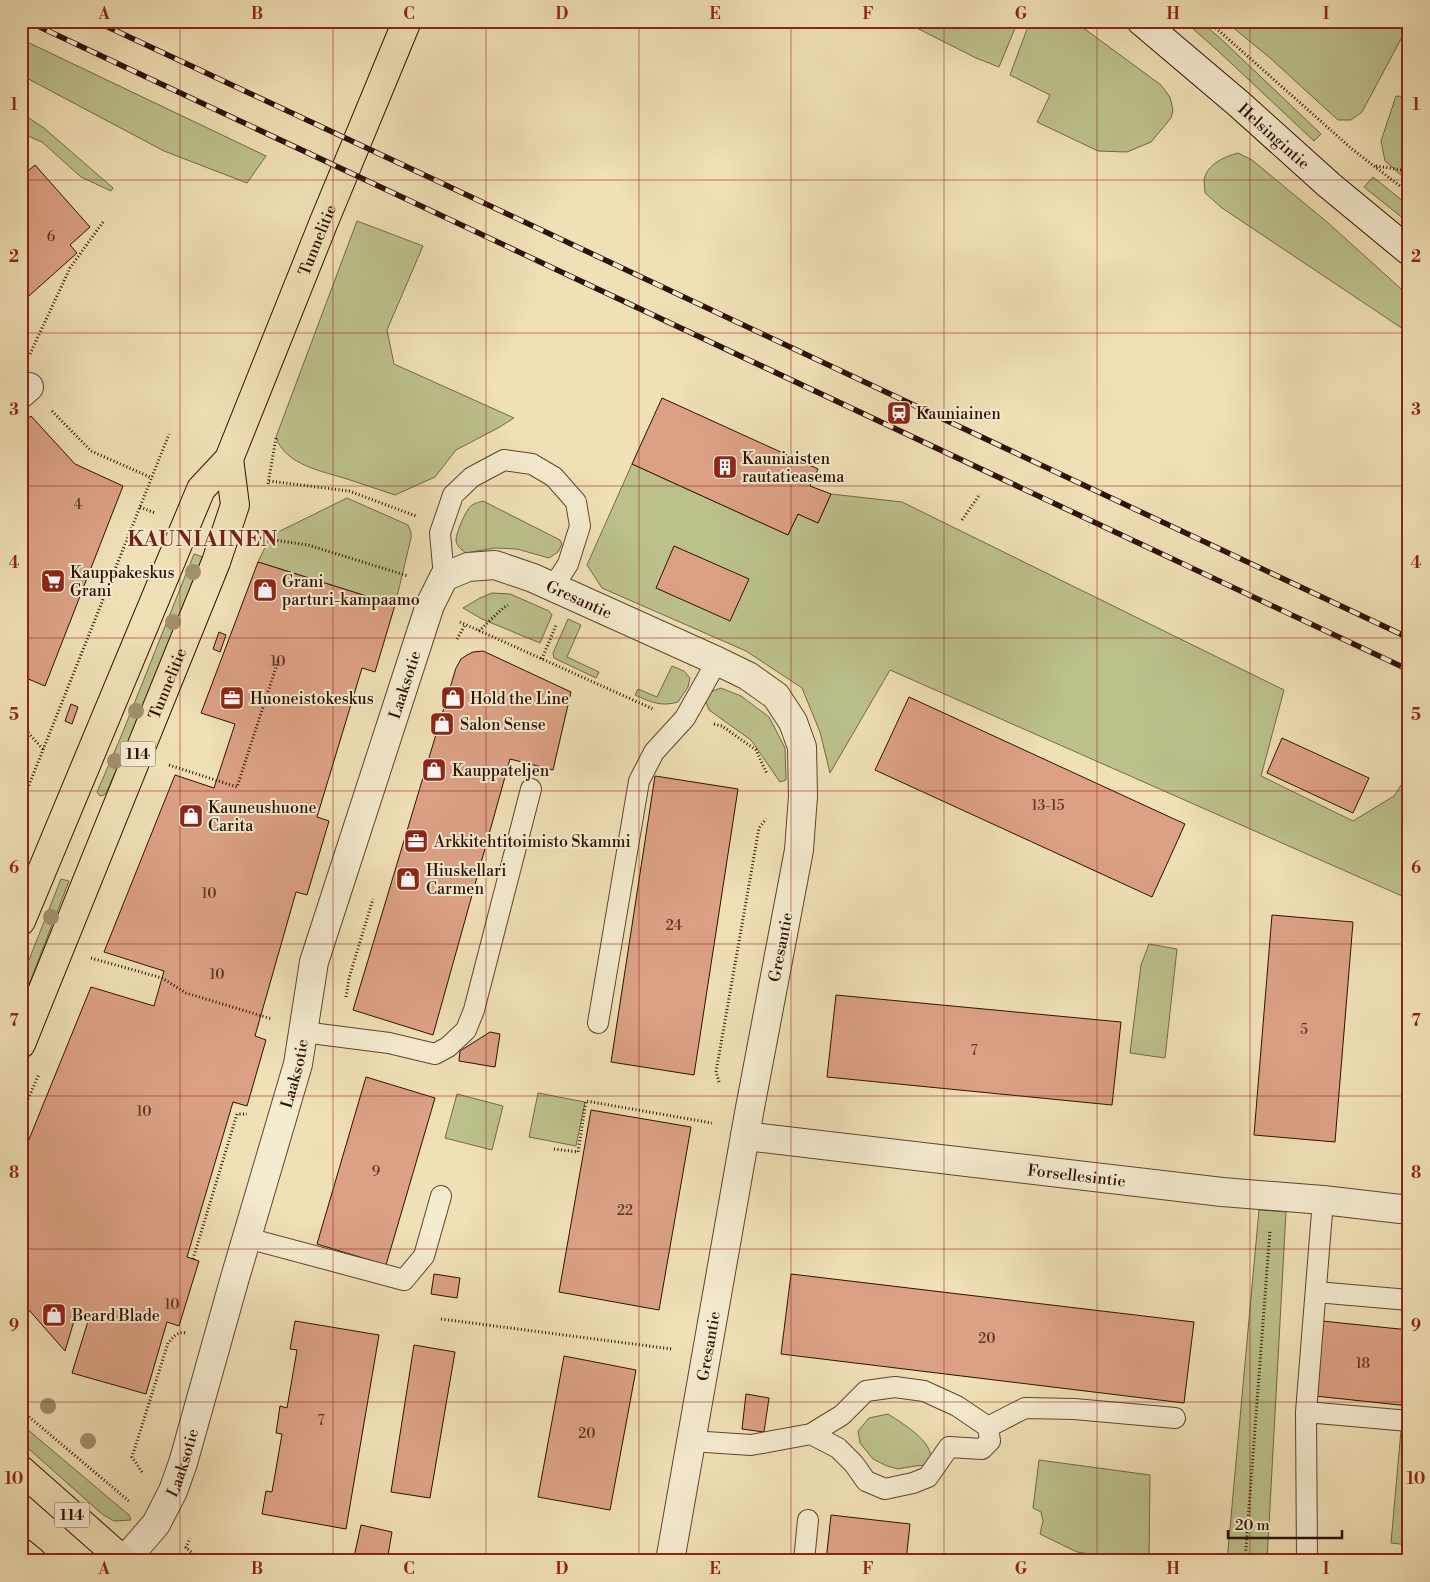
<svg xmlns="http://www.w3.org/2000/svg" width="1430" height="1582" font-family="'Libre Bodoni',serif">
<rect width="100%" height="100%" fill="#f0e0b6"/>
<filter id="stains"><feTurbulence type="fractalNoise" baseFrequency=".004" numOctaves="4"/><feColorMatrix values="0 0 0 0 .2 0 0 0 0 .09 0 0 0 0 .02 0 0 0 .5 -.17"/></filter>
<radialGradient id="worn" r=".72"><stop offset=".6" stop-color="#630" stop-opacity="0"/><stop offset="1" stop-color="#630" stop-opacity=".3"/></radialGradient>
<path fill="#bcc18c" stroke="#756846" d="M903 21H1018L999 67 976 58Z
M1030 21H1072L1082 27 1161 85 1170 97 1173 110 1171 118 1151 142 1127 152 1098 151 1037 122 1050 95 1010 75Z
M1184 21H1200L1221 39 1321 134 1314 141 1216 49Z
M1225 21H1409V24L1362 112 1351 120H1338L1269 57Z
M21 39 266 156 247 183 164 151 21 75Z
M1396 96 1409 97V182L1385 161 1381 141Z
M21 113 44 128 113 188 111 191 81 177 42 142 21 133Z
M1238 153 1252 160 1327 222 1409 296V333L1222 208 1205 193C1205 189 1204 184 1204 180 1207 164 1224 157 1238 153Z
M1373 177 1409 206V223L1364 187Z
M357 221 423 246 387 330 394 364 514 418 498 428 456 450 435 477 395 495C379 490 363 484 347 479 322 471 285 465 276 437Z
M632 464 788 535 798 514 818 523 831 494 902 502 1284 690 1261 776 1353 821 1394 796 1409 773V896H1402L890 670 830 773 820 732 802 688 746 651 602 588 587 565Z
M347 498 408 525 411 532V538L395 605 258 562 269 539 274 534Z
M483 501 560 540 562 544 558 552 549 558 517 549 495 548 466 553C461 549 457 547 456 540 456 533 466 509 472 505 475 503 480 502 483 501Z
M194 554 203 557 196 579 137 723 106 793 104 795 100 796 97 792 120 739Z
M492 593 510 594 549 611 552 615 540 643 482 619 463 608 480 598Z
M568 619 581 625 567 657 599 672 596 678 554 658 553 653Z
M672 666 684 671 690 678 688 687 678 702C662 707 650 702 635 695L638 689 657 697Z
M721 688 741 696 769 717 785 748 786 780 780 782 751 740 709 710 706 702 710 692Z
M61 879 69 881 21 1005V980Z
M1149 944 1177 949 1165 1058 1130 1053 1141 965Z
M538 1093 585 1102 576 1146 529 1137Z
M457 1094 503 1106 492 1150 445 1138Z
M1259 1210 1286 1212 1267 1561H1227Z
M888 1414C903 1424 939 1444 929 1465L915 1466 898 1469 887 1466 873 1459 860 1443 858 1431 869 1418Z
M21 1424 129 1515 131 1520 114 1521 102 1514 21 1442Z
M1401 1430 1409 1431V1545L1391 1543Z
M1039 1460 1150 1475 1149 1561H1138L1077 1552 1040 1534 1043 1521 1041 1512 1033 1508Z"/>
<path fill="#dca185" stroke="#2e1000" d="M35 165 90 227 70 245 77 253 21 303V177Z
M662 398 818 469 810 486 831 494 818 523 798 514 788 535 632 464Z
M31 416 75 464 123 486 45 686 21 676V425Z
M674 546 749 579 730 621 656 588Z
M258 562 395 605 375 672 362 668 317 817 329 821 307 895 296 892 255 1036 266 1040 247 1106 233 1102 187 1257 199 1261 179 1326 167 1322 146 1394 72 1373 90 1315 77 1311 65 1351 21 1301V1159L91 987 154 1006 164 971 104 952 175 775 214 788 235 724 201 713Z
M219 632 226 635 220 652 213 649Z
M483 651 571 692 553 770 510 759 433 1035 353 1010 456 668 461 659 467 655 473 652Z
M909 697 1185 824 1152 897 875 770Z
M71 704 78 707 72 724 65 721Z
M1282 738 1369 778 1353 813 1267 773Z
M655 776 738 789 694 1075 611 1062Z
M1272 915 1353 922 1335 1142 1254 1135Z
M836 995 1121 1022 1112 1105 827 1077Z
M490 1032 500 1034 495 1067 459 1061 460 1051Z
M366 1077 435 1098 386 1265 317 1244Z
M591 1110 691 1127 659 1310 559 1292Z
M434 1274 460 1278 457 1298 431 1294Z
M791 1274 1194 1322 1184 1403 781 1354Z
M295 1321 379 1335 346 1529 262 1514 266 1491 272 1492 282 1434 276 1433 280 1406 287 1408 297 1350 290 1349Z
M1322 1321 1409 1330V1406L1315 1396Z
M414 1345 455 1352 430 1498 391 1492Z
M564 1356 636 1370 610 1510 538 1497Z
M746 1394 769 1398 764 1432 742 1429Z
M831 1515 910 1524 906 1561H826Z
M361 1525 392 1532 387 1561H372L354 1557Z"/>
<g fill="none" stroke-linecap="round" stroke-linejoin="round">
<defs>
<path id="service" d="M444 577 440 533 453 495 472 477 504 460 532 464 554 477 576 502 580 526 568 564 553 587
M598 1023 639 781 654 752 685 718 717 661
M303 1032 389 1043 435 1054 448 1047 466 1030 474 1010 531 789
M247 1238 404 1280 424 1256 441 1196
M1316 1292 1409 1300
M1306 1412 1409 1421
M988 1427 1025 1408 1074 1409 1175 1418
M691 1441 751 1445 811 1434 842 1415 866 1391 895 1387 924 1391 957 1406 988 1427 990 1441 982 1449 949 1447 928 1477 913 1483 885 1489 866 1481 854 1464 838 1448 811 1434
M804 1561 808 1520
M1307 1561 1306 1412 1323 1200"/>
<path id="pedestrian" d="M21 394 29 387"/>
<g id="minor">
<path id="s1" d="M745 1136 1222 1192 1323 1200 1409 1210"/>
<path id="s2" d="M124 1561 156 1524 173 1491 183 1463 234 1281 298 1064 314 962 430 605 444 577 468 567 495 565 533 578 717 661 748 676 776 696 793 722 802 747 803 796 799 850 749 1113 670 1561"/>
</g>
<g id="secondary">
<path id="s3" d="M1141 21 1239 104 1329 185 1409 251"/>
</g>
<g id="primary">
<path id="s4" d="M21 921 201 489 229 459 323 224 407 21"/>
<path id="s5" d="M21 1044 216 562 235 505 229 459"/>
<path d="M21 1470 124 1561"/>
<path d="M21 1552 32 1561"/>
</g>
</defs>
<use href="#service" stroke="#5e442e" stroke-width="22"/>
<use href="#pedestrian" stroke="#5e442e" stroke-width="30"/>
<use href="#minor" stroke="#5e442e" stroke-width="30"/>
<use href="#secondary" stroke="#2e1000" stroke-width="30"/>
<use href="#primary" stroke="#2e1000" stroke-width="30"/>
<path stroke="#2e1000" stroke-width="3" stroke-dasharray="1 2.5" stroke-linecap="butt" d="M1208 21 1352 149 1409 193
M1086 22 1087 21
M1376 166 1409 171
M30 354 70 268 103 222
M52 411 91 451 152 478
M269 481 349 491 416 516
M268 484 276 438
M140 507 155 513
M962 520 980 494
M260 538 308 545 408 576
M460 622 653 709
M479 631 503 608 508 605
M457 639 465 625
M542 659 556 625
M714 724 722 726 756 750 767 774
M21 725 43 749
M169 765 237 787 278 661
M21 805 169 434
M21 810 30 813
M91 958 162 978 186 993 272 1019
M346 997 349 978 373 899
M719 1082 716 1072 759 828 766 819
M21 1115 39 1074
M554 1149 578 1152 586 1101 712 1123
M193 1259 237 1114H247
M441 1319 672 1349
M21 1410 130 1502
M142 1472 132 1457 168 1343C173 1338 177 1331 185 1333
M185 1547 202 1561
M186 1548 190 1538
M1245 1561 1270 1230"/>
<use href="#service" stroke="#f5ebd0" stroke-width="20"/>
<use href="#pedestrian" stroke="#f5ebd0" stroke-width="28"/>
<use href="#minor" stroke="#f5ebd0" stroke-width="28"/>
<use href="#secondary" stroke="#f5ebd0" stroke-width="28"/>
<use href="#primary" stroke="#f0e0b6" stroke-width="28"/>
<defs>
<path id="rail" d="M27 21 1409 670
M95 21 418 172 1409 638"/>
</defs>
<use href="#rail" stroke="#2e1000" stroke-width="5.5"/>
<use href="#rail" stroke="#f5ebd0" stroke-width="4" stroke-dasharray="11" stroke-linecap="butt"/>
</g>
<g fill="#a1906d">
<circle cx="193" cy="572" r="8"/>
<circle cx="173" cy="622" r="8"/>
<circle cx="136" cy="711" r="8"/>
<circle cx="115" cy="761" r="8"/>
<circle cx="51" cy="917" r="8"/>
<circle cx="48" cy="1406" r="8"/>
<circle cx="88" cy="1441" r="8"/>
</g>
<path fill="none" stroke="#8f2418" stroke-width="1" stroke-opacity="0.55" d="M180 21V1561M333 21V1561M486 21V1561M639 21V1561M791 21V1561M944 21V1561M1097 21V1561M1250 21V1561M21 180H1409M21 333H1409M21 486H1409M21 638H1409M21 791H1409M21 944H1409M21 1096H1409M21 1249H1409M21 1402H1409"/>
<defs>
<symbol id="station-square" viewBox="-11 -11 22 22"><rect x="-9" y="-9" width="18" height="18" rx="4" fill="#8f2418" stroke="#f5ebd0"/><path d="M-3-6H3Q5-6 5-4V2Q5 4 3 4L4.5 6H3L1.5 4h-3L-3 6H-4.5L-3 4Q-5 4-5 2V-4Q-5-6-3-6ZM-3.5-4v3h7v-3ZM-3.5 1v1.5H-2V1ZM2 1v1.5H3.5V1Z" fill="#fff"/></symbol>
<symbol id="building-square" viewBox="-11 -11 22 22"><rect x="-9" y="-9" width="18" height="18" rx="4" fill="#8f2418" stroke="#f5ebd0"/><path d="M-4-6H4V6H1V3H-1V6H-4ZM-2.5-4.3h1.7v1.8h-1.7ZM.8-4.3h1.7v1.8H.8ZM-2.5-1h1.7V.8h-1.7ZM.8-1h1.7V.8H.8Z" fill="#fff"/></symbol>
<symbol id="supermarket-square" viewBox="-11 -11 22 22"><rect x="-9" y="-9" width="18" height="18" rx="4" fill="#8f2418" stroke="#f5ebd0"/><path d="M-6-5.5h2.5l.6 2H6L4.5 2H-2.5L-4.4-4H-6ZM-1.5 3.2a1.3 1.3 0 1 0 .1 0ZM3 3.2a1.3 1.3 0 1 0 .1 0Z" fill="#fff"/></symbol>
<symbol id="shop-square" viewBox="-11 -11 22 22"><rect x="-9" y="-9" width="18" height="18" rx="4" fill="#8f2418" stroke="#f5ebd0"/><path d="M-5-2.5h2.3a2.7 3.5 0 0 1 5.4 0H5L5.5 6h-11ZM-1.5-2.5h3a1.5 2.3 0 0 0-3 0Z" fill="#fff"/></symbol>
<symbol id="office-square" viewBox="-11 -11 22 22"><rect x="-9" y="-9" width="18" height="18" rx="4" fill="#8f2418" stroke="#f5ebd0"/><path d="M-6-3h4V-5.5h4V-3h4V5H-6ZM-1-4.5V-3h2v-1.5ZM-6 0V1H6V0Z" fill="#fff"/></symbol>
</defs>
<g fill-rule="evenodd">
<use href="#station-square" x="885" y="399" width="28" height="28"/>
<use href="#building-square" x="711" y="453" width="28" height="28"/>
<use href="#supermarket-square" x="39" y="567" width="28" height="28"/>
<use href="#shop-square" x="251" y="576" width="28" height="28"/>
<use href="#office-square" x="218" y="684" width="28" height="28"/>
<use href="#shop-square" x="439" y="684" width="28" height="28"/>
<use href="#shop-square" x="428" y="710" width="28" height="28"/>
<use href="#shop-square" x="420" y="756" width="28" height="28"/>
<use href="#shop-square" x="177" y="802" width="28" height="28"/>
<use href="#office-square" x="402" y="827" width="28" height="28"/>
<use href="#shop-square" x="394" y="865" width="28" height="28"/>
<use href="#shop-square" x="40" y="1301" width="28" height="28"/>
</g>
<g text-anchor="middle" stroke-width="4" stroke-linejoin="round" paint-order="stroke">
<g font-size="14" fill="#5a3421">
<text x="51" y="241">6</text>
<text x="78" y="509">4</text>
<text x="278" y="666">10</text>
<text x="1048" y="810">13-15</text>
<text x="209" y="898">10</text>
<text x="674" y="930">24</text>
<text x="217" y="979">10</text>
<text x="1304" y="1034">5</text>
<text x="974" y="1055">7</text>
<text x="144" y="1116">10</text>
<text x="376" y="1176">9</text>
<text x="625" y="1215">22</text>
<text x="172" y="1309">10</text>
<text x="987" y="1343">20</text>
<text x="1363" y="1368">18</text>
<text x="321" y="1425">7</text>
<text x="587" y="1438">20</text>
</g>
<g fill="#f5ebd0" stroke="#6a523e" stroke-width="1">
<rect x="120.5" y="741.5" width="35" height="25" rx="4"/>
<rect x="54.5" y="1502.5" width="35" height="25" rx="4"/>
</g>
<g font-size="15" font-weight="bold" fill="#2e1000">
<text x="138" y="759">114</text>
<text x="72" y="1520">114</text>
</g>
<g font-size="16" fill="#2e1000" stroke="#f5ebd0">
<text dy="6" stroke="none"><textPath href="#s3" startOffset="176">Helsingintie</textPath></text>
<text dy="6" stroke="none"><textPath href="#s4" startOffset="745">Tunnelitie</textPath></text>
<text dy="6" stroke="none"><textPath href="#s2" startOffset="1185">Gresantie</textPath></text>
<text dy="6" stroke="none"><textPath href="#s5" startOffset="389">Tunnelitie</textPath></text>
<text dy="6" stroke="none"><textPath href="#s2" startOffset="926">Laaksotie</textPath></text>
<text transform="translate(780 947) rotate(-79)" y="6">Gresantie</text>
<text dy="6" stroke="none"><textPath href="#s2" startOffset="521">Laaksotie</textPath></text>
<text dy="6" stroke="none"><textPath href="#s1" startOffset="334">Forsellesintie</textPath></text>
<text transform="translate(708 1346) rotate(-80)" y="6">Gresantie</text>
<text dy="6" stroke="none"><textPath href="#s2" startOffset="116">Laaksotie</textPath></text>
</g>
<g font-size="16" fill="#2e1000" stroke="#f5ebd0" text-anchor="start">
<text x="916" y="419">Kauniainen</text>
<text x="742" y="464">Kauniaisten<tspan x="742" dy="18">rautatieasema</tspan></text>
<text x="70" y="578">Kauppakeskus<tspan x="70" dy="18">Grani</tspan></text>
<text x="282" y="587">Grani<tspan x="282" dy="18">parturi-kampaamo</tspan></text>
<text x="250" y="704">Huoneistokeskus</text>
<text x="470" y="704">Hold the Line</text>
<text x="460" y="730">Salon Sense</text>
<text x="452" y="776">Kauppateljen</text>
<text x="208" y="813">Kauneushuone<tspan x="208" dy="18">Carita</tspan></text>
<text x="434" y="847">Arkkitehtitoimisto Skammi</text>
<text x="426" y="876">Hiuskellari<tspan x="426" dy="18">Carmen</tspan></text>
<text x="72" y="1321">Beard Blade</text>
</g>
<g font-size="21" font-weight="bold" letter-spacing="1" fill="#7a1f14" stroke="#f5ebd0">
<text x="203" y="546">KAUNIAINEN</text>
</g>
</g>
<rect width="1430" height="1582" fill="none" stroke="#f0e0b6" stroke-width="55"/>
<path d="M1228 1530v8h114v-8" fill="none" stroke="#2e1000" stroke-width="2.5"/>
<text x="1235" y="1530" font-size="15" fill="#2e1000" stroke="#f5ebd0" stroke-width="4" paint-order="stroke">20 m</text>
<rect x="28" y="28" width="1374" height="1526" fill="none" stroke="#8f2418" stroke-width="2"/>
<g font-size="16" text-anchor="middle" font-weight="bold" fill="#8f2418">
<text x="104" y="19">A</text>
<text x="257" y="19">B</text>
<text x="409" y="19">C</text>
<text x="562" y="19">D</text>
<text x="715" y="19">E</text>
<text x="868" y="19">F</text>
<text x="1021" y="19">G</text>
<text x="1173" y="19">H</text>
<text x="1326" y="19">I</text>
<text x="14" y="110">1</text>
<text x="1416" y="110">1</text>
<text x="14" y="262">2</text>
<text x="1416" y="262">2</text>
<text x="14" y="415">3</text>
<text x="1416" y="415">3</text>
<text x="14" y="568">4</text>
<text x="1416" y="568">4</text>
<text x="14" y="720">5</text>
<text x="1416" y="720">5</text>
<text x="14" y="873">6</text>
<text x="1416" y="873">6</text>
<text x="14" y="1026">7</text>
<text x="1416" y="1026">7</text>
<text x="14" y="1178">8</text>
<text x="1416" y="1178">8</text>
<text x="14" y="1331">9</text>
<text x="1416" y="1331">9</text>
<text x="14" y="1484">10</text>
<text x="1416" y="1484">10</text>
<text x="104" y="1574">A</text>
<text x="257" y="1574">B</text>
<text x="409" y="1574">C</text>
<text x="562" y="1574">D</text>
<text x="715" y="1574">E</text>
<text x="868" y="1574">F</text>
<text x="1021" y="1574">G</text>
<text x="1173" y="1574">H</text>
<text x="1326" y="1574">I</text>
</g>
<rect width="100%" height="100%" filter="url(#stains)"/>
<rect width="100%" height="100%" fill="url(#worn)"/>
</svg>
